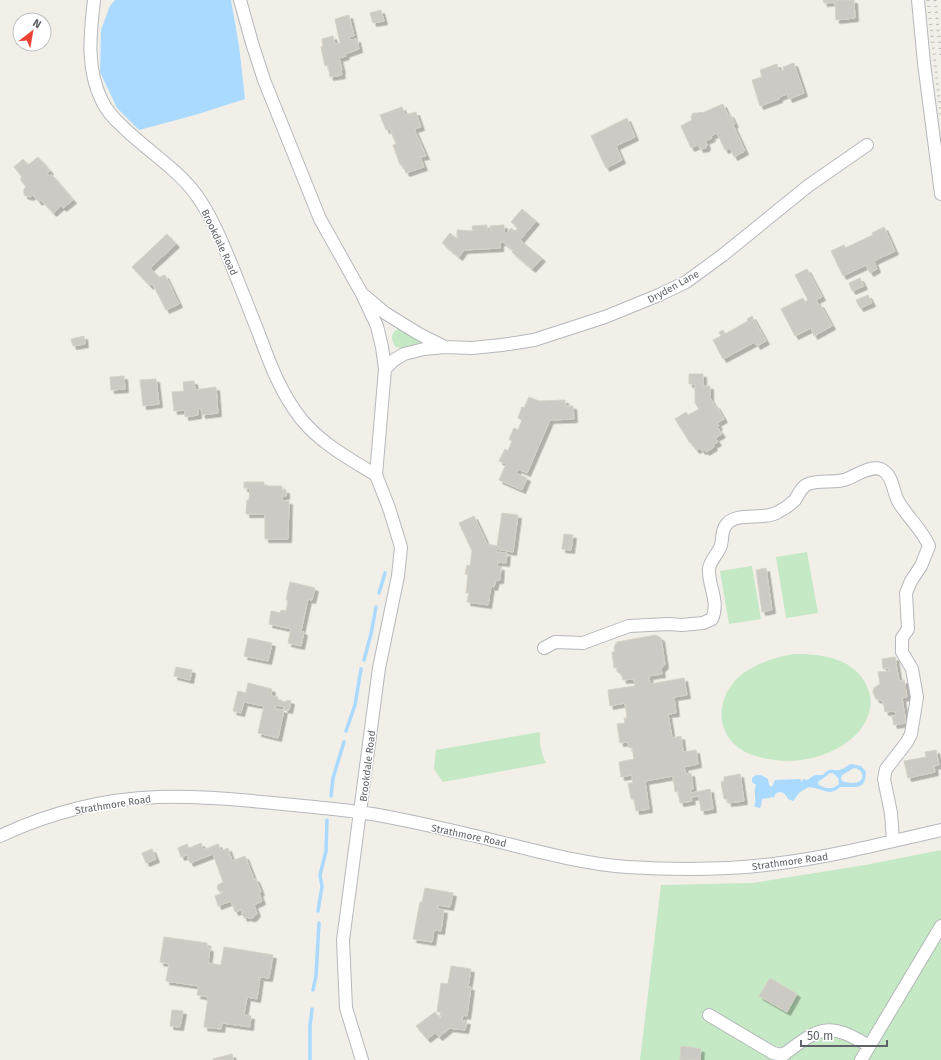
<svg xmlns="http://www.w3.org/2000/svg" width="941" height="1060" font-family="'Fira Sans',sans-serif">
<defs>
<filter id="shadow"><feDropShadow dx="3.5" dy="3.5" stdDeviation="0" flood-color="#0004"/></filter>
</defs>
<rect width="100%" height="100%" fill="#f1efe8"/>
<path fill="#c5e8c5" d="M398 329H403L425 342 423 345 402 348 396 347C391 341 390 333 398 329Z
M807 552 818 613 786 618 776 557Z
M752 566 761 619 729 624 720 571Z
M794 654C824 653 860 660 869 692 871 698 871 706 869 713 859 746 816 762 785 761 769 760 751 757 739 748 713 729 718 694 741 675 757 663 775 657 794 654Z
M540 732C539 744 541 753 546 763L443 782 434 769 436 750Z
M941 850V1060H640L661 885 753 883 865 865Z"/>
<path fill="#aadaff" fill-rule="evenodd" d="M115 0H231L239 46 245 99 195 115 139 130 117 108 100 72 101 30 110 6Z
M851 764 861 766 866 772C865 792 855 786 840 787 830 797 821 788 809 787L800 792 793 801 788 799C785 793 783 791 776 793L774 797 762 799 761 806 760 808 755 807C754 804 756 801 755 798 755 793 754 790 756 785L752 782V778L756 775H761L768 779 769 785 772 787 775 780 800 779 802 782 803 779 807 780 815 775H823C831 765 834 773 842 769 845 768 848 765 851 764ZM854 768C868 770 865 789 842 781L841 778 842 775ZM830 773H833L838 778 839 784C832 790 827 789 819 785L818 782Z"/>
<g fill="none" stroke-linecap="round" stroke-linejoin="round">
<path stroke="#aadaff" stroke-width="3.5" d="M379 593 385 573
M364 660 371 634 376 607
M346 731 355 705 361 669
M331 796 333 778 344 742
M318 911 322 886 320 875 326 851 327 820
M313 990 316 976 319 923
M310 1060V1026L312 1009"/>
</g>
<path fill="#cccac5" stroke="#d6d1c6" filter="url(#shadow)" d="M823 0H854L855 18 836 20 835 2 824 3Z
M381 10 384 21 373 23 370 13Z
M349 15 354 36 349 37 350 40 357 39 359 49 345 54 346 56 339 58 342 70H341L342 75 330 77 328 65 325 66 324 61 321 47 323 46 322 39 333 36 335 44 340 43 335 19Z
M794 63 804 93 789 99 787 94 779 97V99L760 106 752 80 762 77 760 70 777 64 779 71 784 70 783 67Z
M723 104 728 115 730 114 735 124 733 125 745 151 734 157 730 148 725 150 717 133 711 136 712 138 705 141 707 145 706 148 700 149 698 145 691 148 681 126 692 120 691 117 693 113H698L701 112 702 113Z
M402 107 405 115 416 112 421 127 414 129 426 156 420 157 424 167 406 173 403 164 400 165 393 145 396 144 390 129 386 130 380 115Z
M627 118 635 137 616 146 622 160 606 168 591 136Z
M38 157 50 171 47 173 49 176 51 174 73 200 63 208 61 206 53 213 41 200 39 202 33 195 30 197 24 195V189L26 187 20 179 22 177 14 167 23 159 28 165Z
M522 209 536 221 520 240 542 258 532 269 512 252 513 250 503 242H500V248L464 250 459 257 442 243 450 233 457 239V230L473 231 472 226 487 225V231L490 230V226L504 225V233L506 234 511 228 515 231 518 228 511 222Z
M884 227 895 251 874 261 877 269 870 273 866 265 843 276 831 251 844 245 845 248 873 235 872 233Z
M167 234 176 244 150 268 159 277 157 278 165 275 179 304 166 310 152 283 150 286 132 267Z
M807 269 822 297 816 300 819 305 820 304 832 326 814 336 811 328 795 336 781 309 803 298 805 302 808 300 795 275Z
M860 278 864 286 852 291 849 283Z
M868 295 872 303 860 308 856 300Z
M752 316 766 341 757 346 755 342 723 359 713 340 721 336 719 332 723 330 725 334 748 321 747 319Z
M84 336 85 344 73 346 71 339Z
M689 374H703V386H710V398L714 404H713L714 406 716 405 724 419 717 423 719 426 717 427 722 434 715 438 718 442 713 445 714 447 706 452 705 450 702 451 700 448 696 450 691 443H690L675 419 686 412 688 415 699 409 695 403V384H689Z
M124 376 125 389 111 390 110 377Z
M156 379 159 404 143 406 140 380Z
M194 381 195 390 216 387 218 413 202 415 201 408H198V415L185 417V410L174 411 172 392 184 391 183 382Z
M529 397 539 401 565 400V406H573L574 419 550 420 527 473 518 469 516 473 527 478 522 490 499 480 506 464 499 461 505 449 508 451 512 441 509 439 514 428 518 430 522 420 518 418 522 407 524 408Z
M244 482H264V486H282V490H286V496H282V501H289L288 539H265V514H246L247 500H249L250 488H244Z
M502 513 518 515 513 552 497 549 496 552 507 553 506 563 498 562 497 567H501L500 580H496L494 587 491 586 488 605 467 602 469 593H466L468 575 465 574 467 565 470 566 472 551 459 523 474 516 487 544 497 546Z
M564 534 573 535 571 550 562 549Z
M766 568 772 610 762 612 756 570Z
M290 582 315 588 312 600 308 599 301 631 304 632 301 646 288 643 291 629 269 624 271 611 280 613 281 610 286 611 288 600H286Z
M656 635 661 638 665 665 661 669 662 674 649 676 650 684 684 678 687 695 674 697 676 713 668 714 672 738 681 736 683 752 696 750 698 764 684 767 686 774 691 773 693 789H690L691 793 710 789 713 809 701 811 699 796 691 797 692 801 680 803 678 791 675 792 673 776 645 781 649 809 636 811 634 799H631L628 783H633L632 775 621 777 619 762 634 759 632 747 629 748 628 742 620 743 617 724 625 723 624 718H627L625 703 610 706 608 690 635 686 634 679 623 680 622 675 618 672 617 667 614 668 612 652H615L614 647 617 642Z
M248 638 272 643 268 661 244 656Z
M895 657 899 681 904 680 907 697 902 698 906 723 894 725 892 716H896L895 711 885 712 883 701 876 699 873 692 874 688 880 684 878 672 889 671V668L883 669 882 659Z
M176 667 192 670 190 680 174 676Z
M248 683 272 689 271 696 278 697 277 700 286 702 287 700 291 701 289 710 284 709 285 707 276 705 275 709 284 710 278 738 258 733 264 706 244 702 241 713 233 711 238 691 246 693Z
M936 750 939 765 934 766 935 772 908 778 904 761 926 757 925 752Z
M740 774 744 801 728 803 727 799H724L721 782 724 781V777Z
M201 843 203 850 218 844 221 851 228 848 232 861 245 856 254 879H256L261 892 259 893 262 901 254 905 257 913 253 918H249L247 917 244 918 241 910 235 912 231 901 218 906 215 896 225 892 219 891 217 888 218 885 223 882 213 854 190 863 187 855 181 857 178 848 187 844 189 848Z
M152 849 156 859 146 863 142 853Z
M425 888 453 893 450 907 438 905V909L444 910 441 931 434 930 432 942 413 939 420 902H422Z
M164 937 207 943V948H210L208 963 221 965 224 947 273 955 269 978 260 977 257 999 247 997 244 1015 251 1016 250 1027 222 1023 221 1029 204 1027 208 997 197 995 199 986 166 981 169 964 160 962Z
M451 966 471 969 468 987H471L467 1016 463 1015 462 1021H467L465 1030 448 1028 449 1029 439 1037 435 1033 427 1039 416 1026 435 1012 441 1019 442 1012H437L441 983 448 984Z
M770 978 797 994 787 1012 759 996Z
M172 1010 183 1011 180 1027 170 1026Z
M681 1046 701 1049 700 1060H680Z
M232 1054 233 1060H213V1059Z"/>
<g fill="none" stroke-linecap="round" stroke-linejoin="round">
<defs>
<path id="minor" d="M94 0C90 34 86 69 102 101 107 111 114 119 122 126 145 149 179 170 197 196 212 217 222 242 232 266 241 289 250 311 259 334 270 364 281 394 302 420 322 444 350 459 376 475
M240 0 252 43 264 80 320 219 362 294 377 326 382 347 385 369 376 475 389 508 401 547 398 576 379 668 343 940 346 1008 362 1060
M918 0 924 63 941 194
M365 296 385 313 419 334 445 347
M385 369 394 360 404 354 424 349 445 347 472 348 502 345 534 340 605 317 659 295 686 282 723 255 808 186 867 145
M544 648 555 642 583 643 629 626 669 624 682 625 692 624 703 623 712 619C720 601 708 587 709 569 710 560 719 553 721 545 723 538 721 531 726 525 736 511 763 521 778 512 784 509 790 505 795 500 799 494 801 487 808 484 821 479 835 484 847 479 857 475 874 463 884 471 893 477 893 492 898 501 907 517 922 529 929 546L921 566 911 581 906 593 908 629 902 638V652L912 669 917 697 911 734 907 742 886 769 884 779 891 813 893 841
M0 836C49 813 104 799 158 797 196 796 234 799 273 803 301 806 330 808 359 812 395 817 431 826 467 834 519 846 574 863 627 867 677 870 732 870 781 863 835 856 888 842 941 830
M709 1015 773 1053 783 1055C820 1027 828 1021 869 1046
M861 1060 941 926"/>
</defs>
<use href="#minor" stroke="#b5b8bc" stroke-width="14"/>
<use href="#minor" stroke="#fff" stroke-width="12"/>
<path stroke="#b6b7b8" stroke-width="3" stroke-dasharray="1 5" stroke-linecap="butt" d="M928 0 941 116
M935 0 941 56"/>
</g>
<g text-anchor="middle" stroke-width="3" stroke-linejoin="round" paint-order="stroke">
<g font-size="10" fill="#5f6368" stroke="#fff">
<text transform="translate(220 242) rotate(65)" y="4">Brookdale Road</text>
<text transform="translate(673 286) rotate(-29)" y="4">Dryden Lane</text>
<text transform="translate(367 766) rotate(-83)" y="4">Brookdale Road</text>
<text transform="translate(113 804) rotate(-9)" y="4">Strathmore Road</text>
<text transform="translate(469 835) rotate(12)" y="4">Strathmore Road</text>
<text transform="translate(790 861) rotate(-8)" y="4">Strathmore Road</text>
</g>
</g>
<g transform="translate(32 32) rotate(31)"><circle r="19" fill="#ffffff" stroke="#bfc1c3"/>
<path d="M0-3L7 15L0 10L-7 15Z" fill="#ea4335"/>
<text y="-6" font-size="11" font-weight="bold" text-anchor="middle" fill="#5f6368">N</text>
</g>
<path d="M801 1040v6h86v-6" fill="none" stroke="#5f6368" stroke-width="2"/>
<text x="807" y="1040" font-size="12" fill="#5f6368" stroke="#ffffff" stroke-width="3" paint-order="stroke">50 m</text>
</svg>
